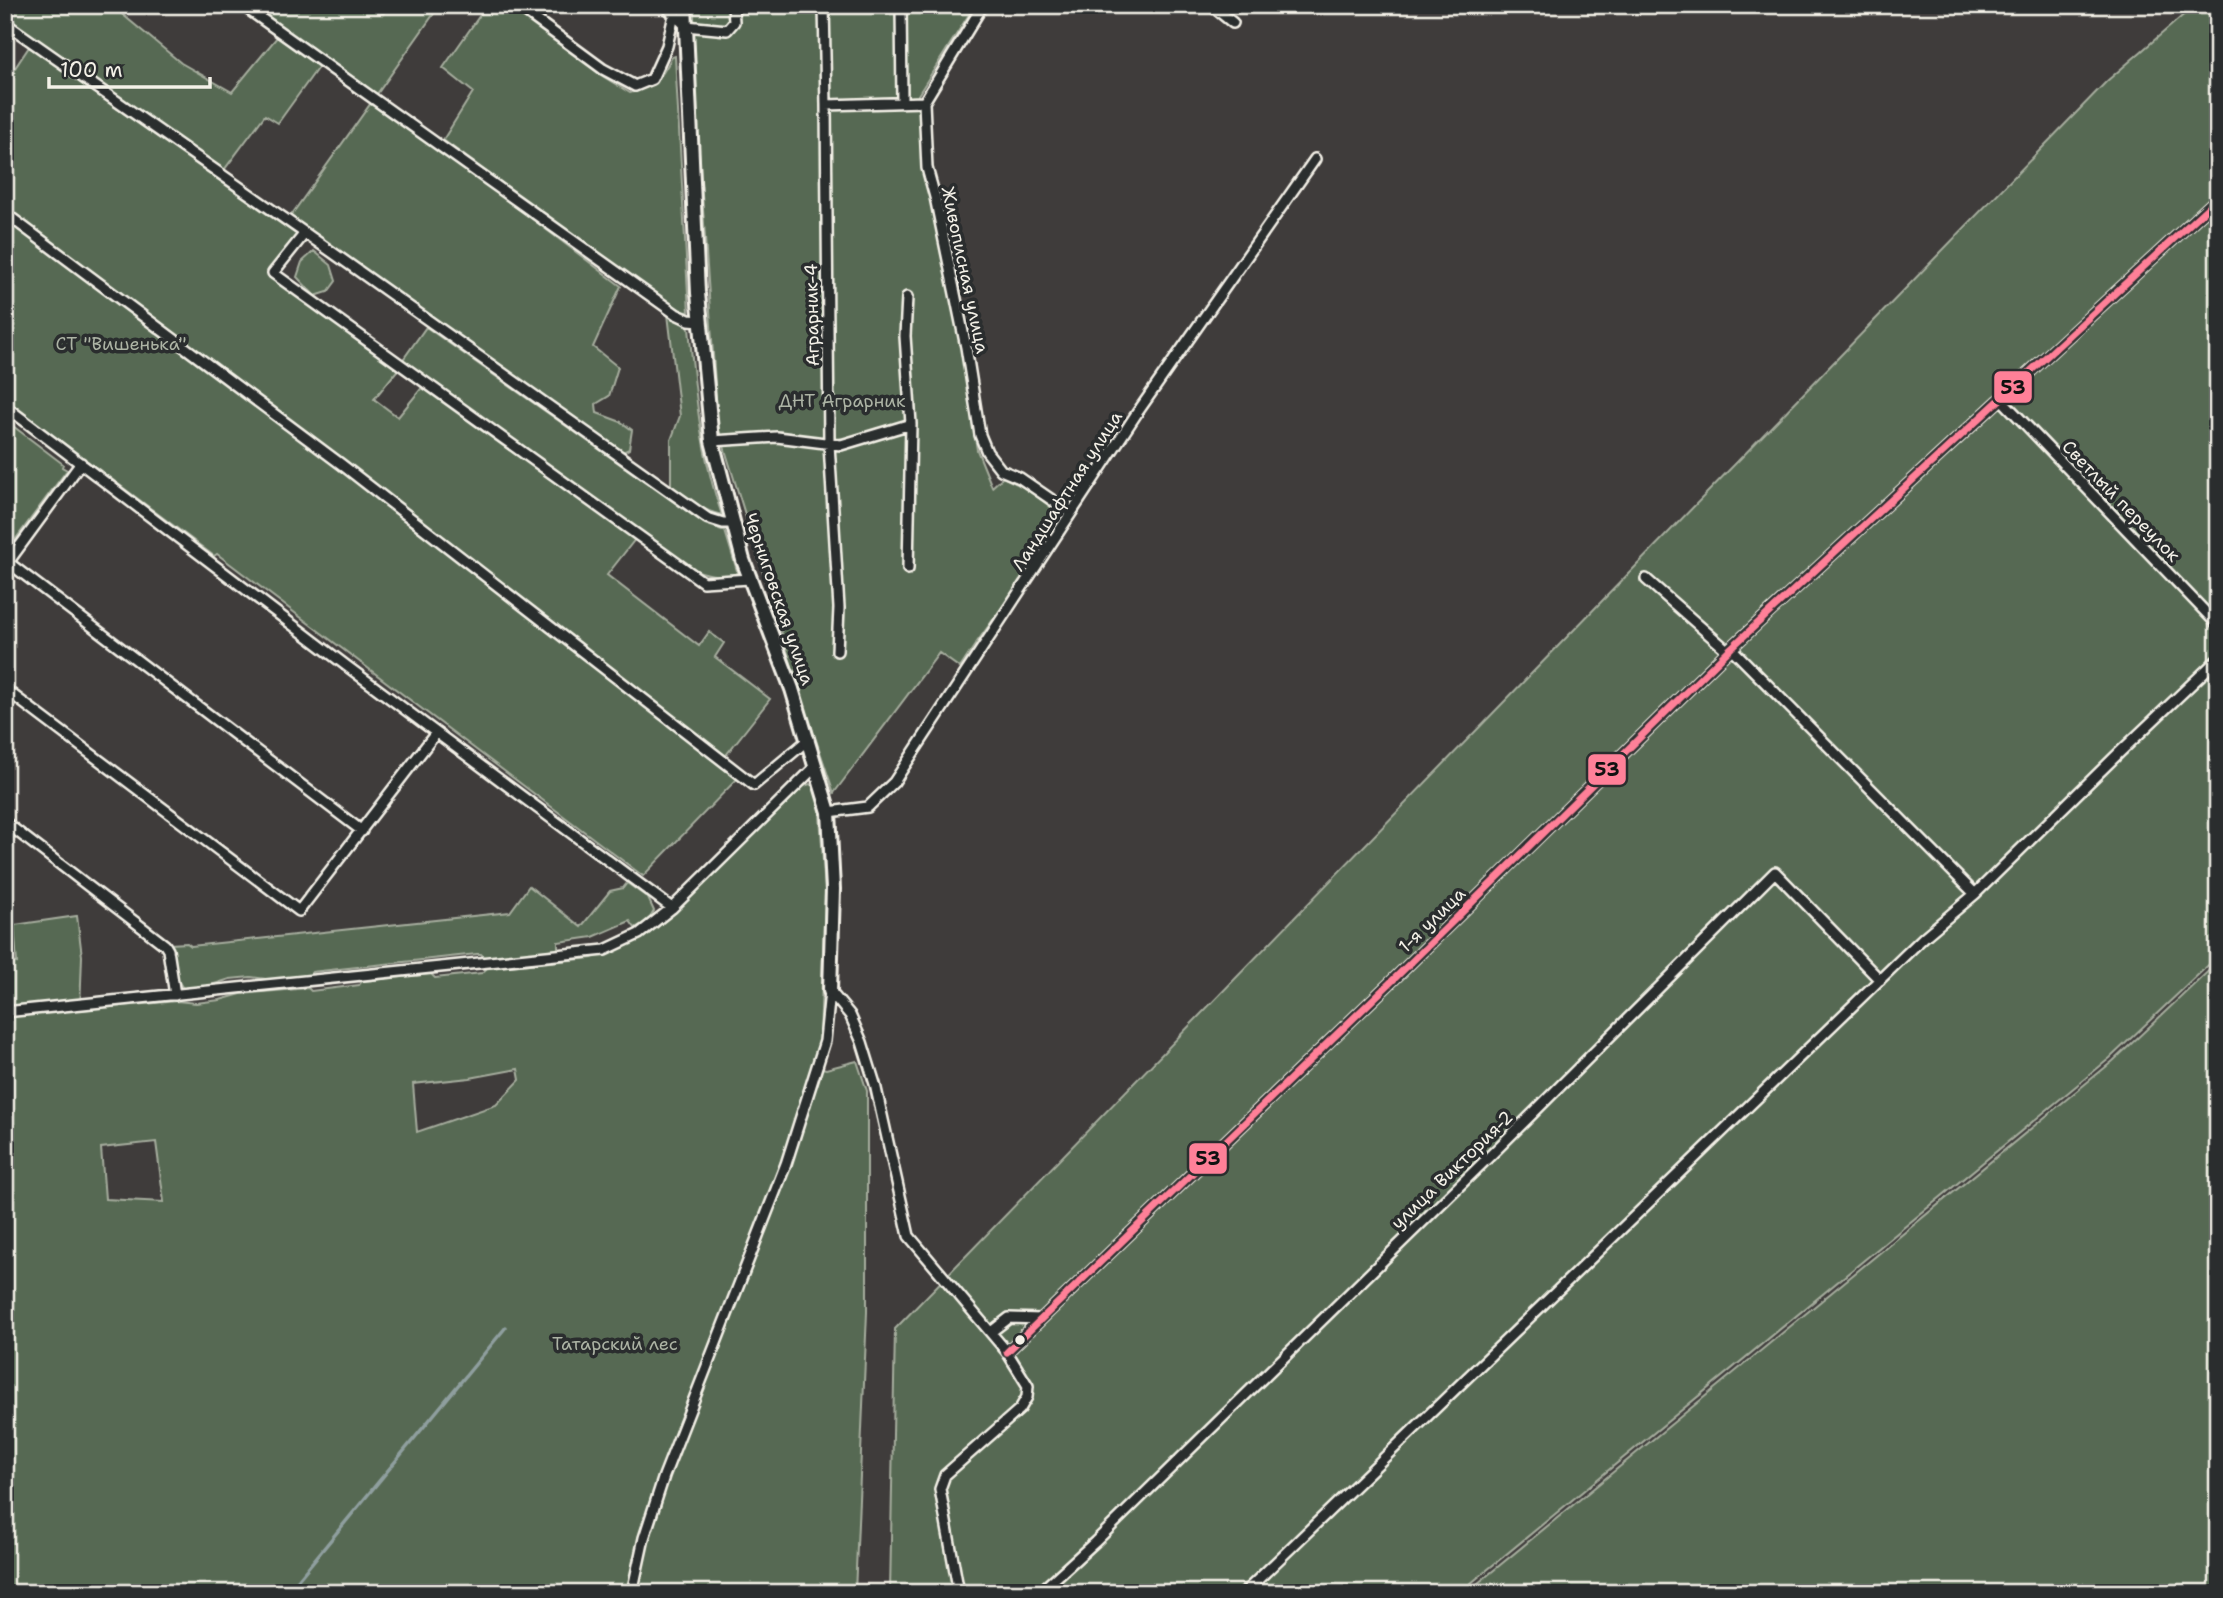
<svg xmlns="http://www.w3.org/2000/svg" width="2223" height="1598" font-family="'Shantell Sans',sans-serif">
<rect width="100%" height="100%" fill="#3f3c3b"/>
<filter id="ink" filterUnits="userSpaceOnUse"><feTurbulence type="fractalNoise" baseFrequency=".0143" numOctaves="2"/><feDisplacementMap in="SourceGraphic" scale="14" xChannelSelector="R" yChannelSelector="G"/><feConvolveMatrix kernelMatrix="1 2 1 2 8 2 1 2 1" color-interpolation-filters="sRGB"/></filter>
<g filter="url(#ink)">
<path fill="#576953" stroke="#a6ad9e" stroke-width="2" fill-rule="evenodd" d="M5 5H111L181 63 232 92 277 37 319 66 278 123 265 115 224 170 5 17Z
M253 5H371L383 14 390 5H440L377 94Z
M487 5H507L604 77 630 93C656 85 660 80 672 57L675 56 689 312 677 311 443 140 473 92 443 68Z
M689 5H975L918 95 927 184 954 302 977 450 992 487 1003 477 1027 489 1060 514 1059 528 977 642 960 668 939 653 834 793 802 699 718 427Z
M2195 5H2218V956L2110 1058 1459 1593H890L895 1329 2107 81Z
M29 47 297 235 270 273 400 367 374 399 398 417 424 385 636 538 607 575 699 646 709 632 724 643 715 657 770 699 719 764 738 778 643 876 217 554 214 556 5 399V97L8 93 5 88V83Z
M371 103 498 193 621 286 593 347 618 367 609 396 596 404 597 413 621 422 632 430 629 449 623 452 290 217Z
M314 251 331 265 336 281 328 292 315 296 297 277 302 262Z
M668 314 689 328C695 391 701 456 722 515 701 511 687 498 671 485V440L680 416Z
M426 327 705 524 725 531 738 574C718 577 706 575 688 567L402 361Z
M5 420 63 464 62 467 67 470 9 548 5 547Z
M810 784 815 788 819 798 825 892 820 1040 812 1065 826 1069 857 1061 867 1091V1312L855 1593H5V925L11 962 17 963 14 925 77 916 82 956 80 1010 177 1001 196 1003 220 1000 241 994 308 988 311 991 359 985 362 981 431 974 435 978 482 973 487 968 592 958 640 939 658 927 804 786ZM518 1069 520 1080 496 1105 417 1132 413 1084 470 1078ZM156 1142 164 1202 105 1199 101 1148Z
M627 883 648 898 654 911 649 920 635 928 630 921 593 937 558 942V950L485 958 481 954H477L312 972 308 977 273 980 251 977 230 979 208 986 184 989C173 979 176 958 170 944L187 943 191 946 510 912 529 886 581 927 610 891 623 888Z
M2218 962V1593H1466L2113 1061Z"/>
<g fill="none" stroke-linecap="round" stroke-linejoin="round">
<path stroke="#8f9f9f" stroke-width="3.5" d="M287 1593 506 1327"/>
<defs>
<path id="street" d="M242 5 676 314 689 320 700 321
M516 5 603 69 635 86 652 79 667 46 674 15
M664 5 686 26 727 30 734 22 733 5
M824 5 826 105 924 102
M901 5 902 102
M983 5 924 102 927 168 935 197 966 347 980 435 987 452 1001 470 1020 478 1071 513
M1211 5 1233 23
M5 23 305 233 273 273 703 582 750 579
M826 105 829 444 839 608 837 651
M5 213 341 464 754 785 809 739
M305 233 707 518 723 523H732
M907 297 905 336 911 424 908 569
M2001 399 2218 625
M5 406 348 667 672 908
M712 441 777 437 841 445 911 424
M5 560 362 831
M6 565 81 463
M1646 579 1728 651
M1731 648 1975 894
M5 689 299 911 436 733
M829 812 868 807 894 782 1137 413 1315 159
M5 822 165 945 168 950 175 995
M830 991 850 1015 862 1042 875 1084 909 1236 1007 1352 1028 1386 1027 1397 1020 1409 945 1475 940 1489 959 1593
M5 1012 605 950 639 934 672 908 816 766
M991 1332 1009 1318 1041 1319
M1007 1352 1390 983 1731 648 2218 198
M632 1593 644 1538 664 1476 786 1164 825 1041 830 991
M1039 1593 1095 1542 1497 1149 1775 872 1880 980
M1244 1593 1924 937 1975 894 2120 752 2218 659"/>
<path id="secondary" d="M685 5 698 293 712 441 743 560 792 689 829 812 833 889 830 991"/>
</defs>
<use href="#street" stroke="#f4f1e8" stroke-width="14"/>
<use href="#secondary" stroke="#f4f1e8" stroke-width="18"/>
<use href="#street" stroke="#2a2d2e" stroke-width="9"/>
<use href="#secondary" stroke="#2a2d2e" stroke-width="12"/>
<defs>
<path id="bus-1" d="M1007 1352 1390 983 1731 648 2218 198"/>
</defs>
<use href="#bus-1" stroke="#2a2d2e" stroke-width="12"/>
<use href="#bus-1" stroke="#ff8098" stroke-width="7"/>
</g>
</g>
<circle fill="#f4f1e8" stroke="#2a2d2e" stroke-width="2.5" cx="1020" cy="1340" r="6"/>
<g text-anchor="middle" stroke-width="7" stroke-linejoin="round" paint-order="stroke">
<g font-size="18" fill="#f4f1e8" stroke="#2a2d2e">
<text transform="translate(965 270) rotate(78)" y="6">Живописная улица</text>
<text transform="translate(812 315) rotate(-91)" y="6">Аграрник-4</text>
<text transform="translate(1067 491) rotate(-57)" y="6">Ландшафтная улица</text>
<text transform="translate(2121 501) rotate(46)" y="6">Светлый переулок</text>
<text transform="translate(779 599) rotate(71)" y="6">Черниговская улица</text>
<text transform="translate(1432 920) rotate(-44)" y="6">1-я улица</text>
<text transform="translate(1452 1170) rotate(-44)" y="6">улица Виктория-2</text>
</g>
<g font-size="18" fill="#adb4a5" stroke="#2a2d2e">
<text x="121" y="350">СТ "Вишенька"</text>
<text x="842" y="407">ДНТ Аграрник</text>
<text x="615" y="1350">Татарский лес</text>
</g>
</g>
<g stroke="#2a2d2e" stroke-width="2.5">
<rect x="1993" y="370" width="40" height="34" rx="7" fill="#ff8098"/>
<rect x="1587" y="753" width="40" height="33" rx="7" fill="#ff8098"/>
<rect x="1188" y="1142" width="40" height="33" rx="7" fill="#ff8098"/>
</g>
<g font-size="19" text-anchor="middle" font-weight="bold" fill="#111">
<text x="2013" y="394">53</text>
<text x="1607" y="776">53</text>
<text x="1208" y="1165">53</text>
</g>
<rect width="2223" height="1598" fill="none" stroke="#2a2d2e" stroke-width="28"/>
<rect x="14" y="14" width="2195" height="1570" fill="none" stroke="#f4f1e8" stroke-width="2.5" filter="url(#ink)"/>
<path d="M49 77v10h161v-10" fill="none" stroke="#f4f1e8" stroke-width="3.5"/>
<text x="60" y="77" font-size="21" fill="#f4f1e8" stroke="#2a2d2e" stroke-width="5" paint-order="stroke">100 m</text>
</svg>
